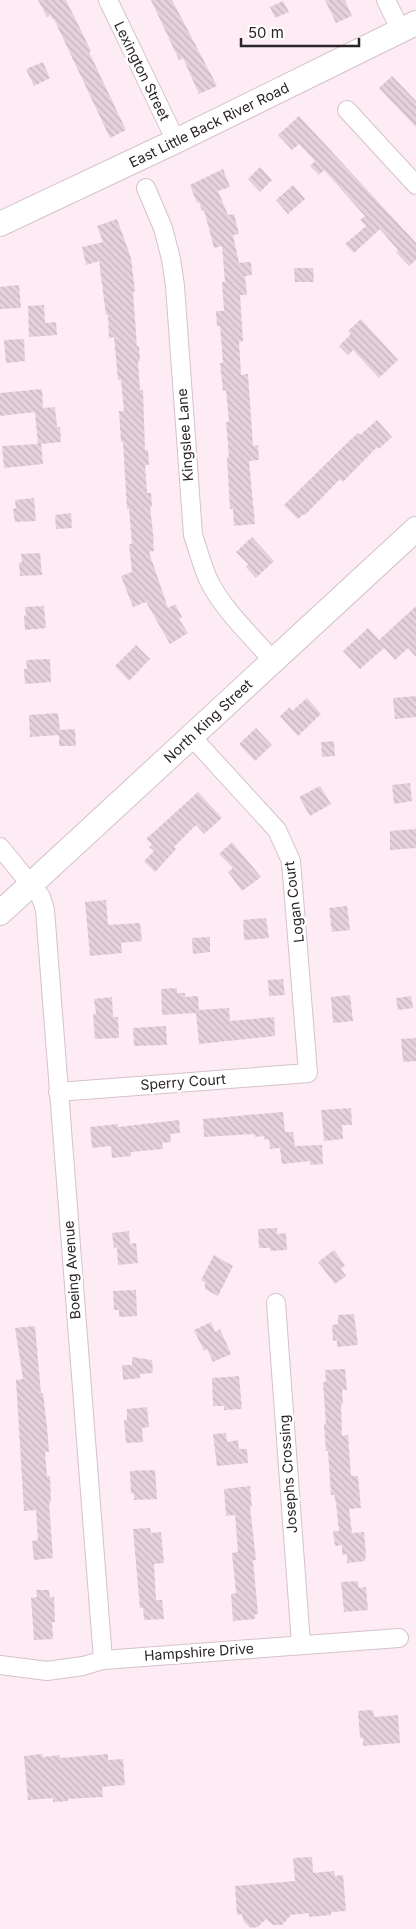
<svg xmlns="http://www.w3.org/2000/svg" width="416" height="1929" font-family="Inter,sans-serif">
<defs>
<pattern id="building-back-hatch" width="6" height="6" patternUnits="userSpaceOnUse" patternTransform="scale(1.25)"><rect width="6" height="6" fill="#e5d1db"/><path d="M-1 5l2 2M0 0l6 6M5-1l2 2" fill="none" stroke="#c5b3bc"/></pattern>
</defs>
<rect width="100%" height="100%" fill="#fdecf4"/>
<path fill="url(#building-back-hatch)" d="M38 0H66L91 51 89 52 126 130 110 138 54 19H52L51 15 47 17Z
M151 0H172L217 86 199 94 183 58 179 60Z
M325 0H345L352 16 336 23Z
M283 1 289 12 275 18 270 7Z
M43 62 50 78 34 86 26 69Z
M392 76 416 101V127L379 88Z
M299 116 416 243V260L409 266 396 252 398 250 380 229 354 253 345 244 366 226 360 220 365 216 324 170 319 175 310 166 315 161 299 144 292 150 278 135Z
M260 167 272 180 260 192 248 179Z
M223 169 230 187 218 191 228 215 234 214 239 234 233 235 239 263 251 262 252 275 245 276 247 295H240L243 341 239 342 241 375 248 374 253 446 258 445 259 460 249 461 255 524 234 526 233 509H230L227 457H229L226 422H229L226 390 223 391 220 363H223L220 326H217L216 311H224L222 282H225L222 246 214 248 204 210 202 211 199 202 197 203 190 185Z
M293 185 305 199 288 214 276 200Z
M117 219 131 258 135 291 133 292 137 347 139 346 140 361H138L140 390H143L145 450H148L149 465H145L147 493H151L152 507H150L154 542H153L154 551 149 552 168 608 175 604 182 617 179 619 188 633 170 644 146 602 133 607 121 576 132 572 129 544H132L129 509H127L123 442H121L119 411H124L121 380H118L114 337 109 338 108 315H106L99 261 86 265 82 247 103 242 97 226Z
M294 268H313L314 282H295Z
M19 285 21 308 0 309V287Z
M44 305 45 323 56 322 57 335 29 337 28 306Z
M361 319 398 360 379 378 353 350 348 355 339 346 351 334 348 331Z
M24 339 25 361 6 363 4 340Z
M42 389 43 408 55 407 57 427H60L61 442 41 444 43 464 4 468 2 446 38 444 35 412 0 416V393Z
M377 420 392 437 379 449 377 447 343 482 340 479 305 515 304 514 298 519 284 505 348 442 358 433 360 435Z
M34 498 36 521 15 522 13 509 16 508 15 500Z
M71 513 72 528 56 529 55 515Z
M252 537 274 561 256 578 246 567 248 564 236 552Z
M40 553 42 575 20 576 19 563 22 562 21 554Z
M44 606 46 628 25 630 24 616 26 615 25 607Z
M416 606V657L408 648 395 660 384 648 360 669 343 651 368 628 379 640Z
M136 645 150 659 129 681 115 666Z
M50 659 51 682 25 684 24 669H27L26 660Z
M416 696V717L395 719 393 698Z
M307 698 321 714 298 736 280 716 290 707 292 711Z
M58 713 60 730 75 729 76 746H59V735L30 737 29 715Z
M256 728 272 745 255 761 239 744Z
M334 741 335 756 322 757 321 742Z
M410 783 412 801 394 804 392 785Z
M320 786 331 804 310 816 299 797Z
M198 792 222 818 204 834 196 825 174 847 176 849 155 872 144 861 154 851 149 847 152 844 146 839Z
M416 829V848L390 850V831Z
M232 842 261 877 242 891 228 872 233 868 219 854Z
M106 900 108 925 140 923 142 941 121 943 122 953 90 956 85 902Z
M347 906 350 930 332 932 329 908Z
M266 918 269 938 244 940 243 920Z
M210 937V952L193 954 192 938Z
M283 979 285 995 269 996 268 980Z
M177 988V993H185V997L198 996 199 1010 229 1008 230 1021 274 1017 275 1036 199 1044 196 1013 162 1015 161 989Z
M350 995 353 1021 333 1023 331 997Z
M411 996 413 1008 398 1010 396 998Z
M112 997 113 1017H118L119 1038 95 1039 93 1014H96L94 999Z
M166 1026 167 1045 134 1046 133 1028Z
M416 1038V1061L403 1062 401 1039Z
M351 1108 352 1125H342L343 1139 324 1141 321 1110Z
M283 1112 285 1132H293L295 1146 322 1145 323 1164 310 1165V1161L282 1164 280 1148 270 1149 269 1139 264 1140V1136L255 1137 254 1134 204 1137 203 1119Z
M179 1120 180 1133 170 1134 171 1142 162 1143 163 1149 131 1152V1156L112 1158 111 1146 92 1148 90 1127 118 1124V1127Z
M277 1228V1234L286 1233 287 1250 270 1251V1248H259L258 1229Z
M129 1231 130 1244 136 1243 138 1263 118 1265 117 1247 114 1248 112 1233Z
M334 1250 345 1265 341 1269 346 1276 335 1284 318 1262Z
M214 1255 233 1266 218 1296 205 1289V1282L201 1280Z
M136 1290 137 1316 119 1317V1310H114L113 1291Z
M354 1314 358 1345 337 1347V1340L333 1341 332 1325 338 1324V1315Z
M211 1322 215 1332 220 1329 231 1354 213 1362 207 1349 204 1351 194 1330Z
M35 1326 41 1393H43L47 1427 49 1452H45L47 1476H50L51 1502H49L53 1558 34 1560 32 1541 38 1540 36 1510 24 1511 16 1380 23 1379 15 1328Z
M132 1357 152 1360 153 1373 140 1374V1378L123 1380 122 1365H132Z
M345 1369 347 1390H342L343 1404H341L342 1436 348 1435 351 1476H358L361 1508 349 1509 352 1533 364 1532 366 1553 365 1561 347 1563V1554L342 1555V1545L335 1546 333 1531H339L336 1503 334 1495H331L328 1451H326L324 1424H326L323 1382H326L325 1370Z
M239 1376 242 1409 224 1410V1406H213L212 1378Z
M147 1407 149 1427 142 1428 143 1442 126 1443 124 1420H127V1409Z
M226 1433 227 1442 238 1440 239 1449H247L248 1463 217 1466 213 1434Z
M155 1470 157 1499 134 1500V1493L131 1494 130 1471Z
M250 1486 252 1507H250L256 1560H253L258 1614H255V1619L233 1621 231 1594 236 1593 232 1553 238 1552 235 1515 226 1516 224 1489Z
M150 1528 151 1533 161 1532 164 1563 154 1564 156 1600H162L164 1619 144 1620 143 1608H140L133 1529Z
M358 1581 359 1588 366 1587 368 1610 344 1612 341 1582Z
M36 1590H49L50 1598 54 1597 55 1622H52L53 1639 34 1640 31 1598 37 1597Z
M373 1710 374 1717 398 1715 400 1743 363 1746V1738H360L358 1711Z
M42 1754 43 1757 60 1755V1758L108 1754V1760L123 1759 125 1785 102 1787 103 1797 68 1799V1801L53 1802V1798L28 1800 24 1756Z
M312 1857 313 1873 334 1871 335 1876 343 1875 346 1911 331 1912V1915L309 1917V1913L291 1915 282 1925H273L266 1919 258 1927 250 1928 243 1920 242 1914 237 1915 235 1886 295 1881 293 1858Z"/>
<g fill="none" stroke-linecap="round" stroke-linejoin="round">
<defs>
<path id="street" d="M108 0 176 141
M386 0 401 31
M347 110 416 185
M146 188 163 228 171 259 175 286 193 535C198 550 202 565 208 579 223 610 251 635 273 661
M0 847 41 897 45 910 103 1660
M58 1092 308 1073 291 861 277 830 191 736
M276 1303 301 1644
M0 1665 47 1671 83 1666 103 1660 399 1638"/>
<path id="secondary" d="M0 224 176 141 416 23
M0 913 416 529"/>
</defs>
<use href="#street" stroke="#d5c2cc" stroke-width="20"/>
<use href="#secondary" stroke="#d5c2cc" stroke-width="26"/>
<use href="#street" stroke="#fff" stroke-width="18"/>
<use href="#secondary" stroke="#fff" stroke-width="24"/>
</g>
<g text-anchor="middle" stroke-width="5" stroke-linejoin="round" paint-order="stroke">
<g font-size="14" fill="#2b2428" stroke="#fff">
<text transform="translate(142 71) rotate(64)" y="5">Lexington Street</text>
<text transform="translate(209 125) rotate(-26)" y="5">East Little Back River Road</text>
<text transform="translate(185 435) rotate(-94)" y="5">Kingslee Lane</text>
<text transform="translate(208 721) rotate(-43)" y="5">North King Street</text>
<text transform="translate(294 902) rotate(-97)" y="5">Logan Court</text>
<text transform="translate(183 1082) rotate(-4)" y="5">Sperry Court</text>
<text transform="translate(72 1270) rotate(-94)" y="5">Boeing Avenue</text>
<text transform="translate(288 1474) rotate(-94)" y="5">Josephs Crossing</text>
<text transform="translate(199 1652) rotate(-4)" y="5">Hampshire Drive</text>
</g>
</g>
<path d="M241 38v8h118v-8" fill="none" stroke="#2b2428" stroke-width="2.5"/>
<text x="248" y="38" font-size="15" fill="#2b2428" stroke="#ffffff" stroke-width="4" paint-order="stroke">50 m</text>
</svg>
